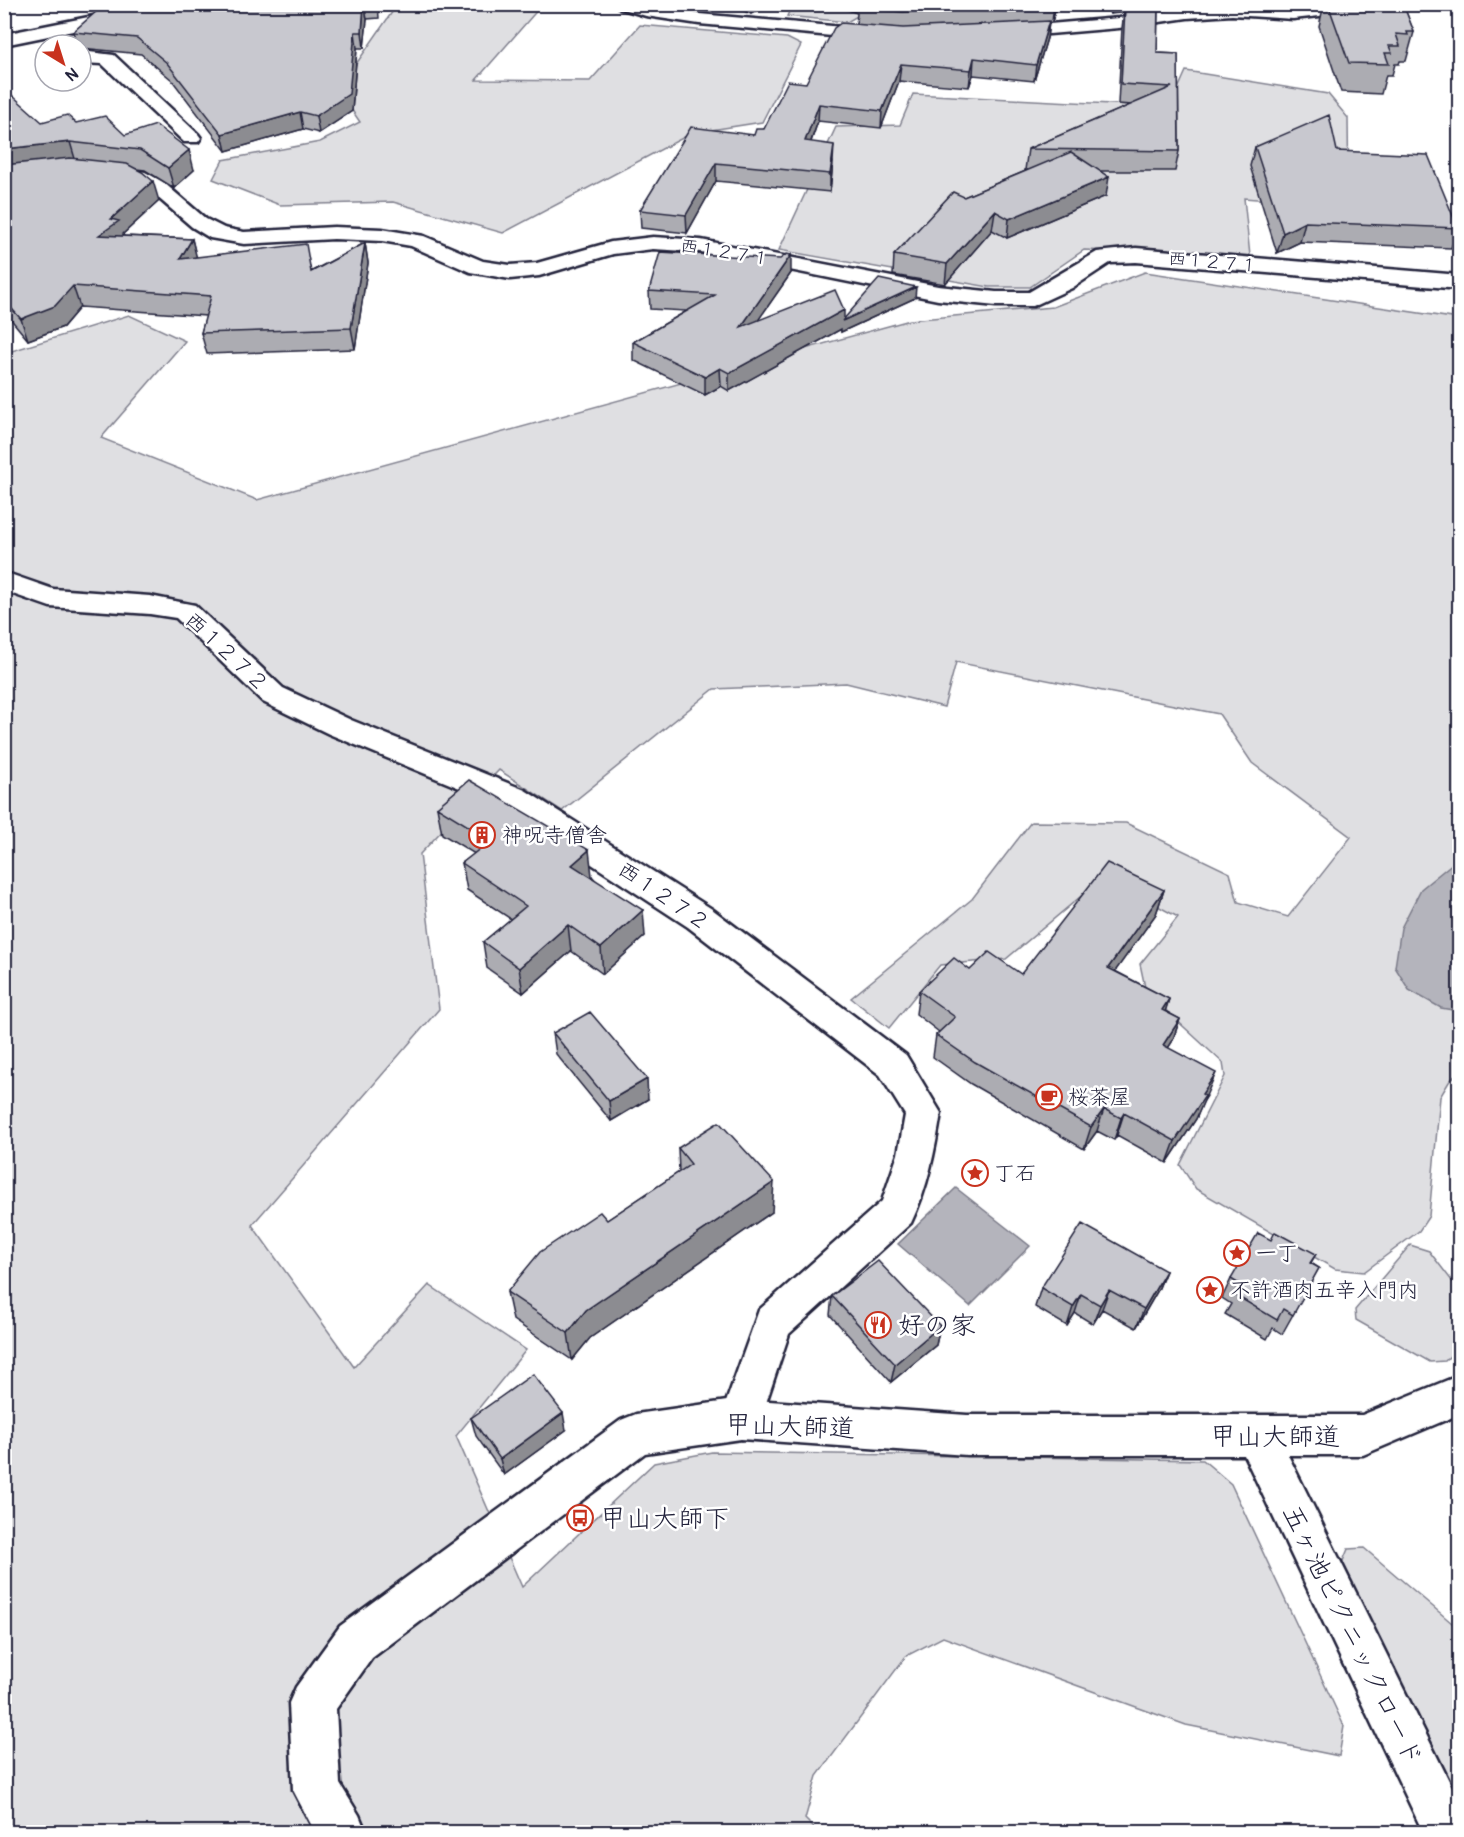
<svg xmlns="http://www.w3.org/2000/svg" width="1464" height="1837" font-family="Pangolin,'Klee One',sans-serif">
<rect width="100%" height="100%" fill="#fff"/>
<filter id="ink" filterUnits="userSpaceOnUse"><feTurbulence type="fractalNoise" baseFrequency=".0167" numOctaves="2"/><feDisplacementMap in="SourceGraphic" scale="12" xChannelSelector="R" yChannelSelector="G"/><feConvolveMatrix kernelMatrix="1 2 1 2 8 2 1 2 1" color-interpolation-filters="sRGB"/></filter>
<g filter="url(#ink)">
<path fill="#dfdfe2" stroke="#80808e" stroke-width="1.5" d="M533 4 541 6 476 80 590 81 640 25 787 38 801 45 762 122 692 133 503 233 393 202 280 205 213 179 223 160 320 142 360 122 338 90 397 5Z
M792 5H876L847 22 787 16Z
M1186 71 1328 94 1348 118 1349 206 1244 198 1250 256 1084 250 1030 287H989L779 250 836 127 900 125 913 94 1170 107Z
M1145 272 1459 319 1460 1070 1449 1082 1440 1097 1429 1216 1419 1231 1364 1272 1335 1269 1196 1189 1180 1165 1225 1076 1223 1063 1146 992 1140 964 1178 917 1104 877 1006 959 940 965 889 1028 851 998 972 899 1031 822 1126 823 1230 873 1238 902 1288 917 1351 837 1252 763 1219 714 956 662 944 707 846 683 714 689 562 811 499 770 420 854 439 1009 252 1225 354 1367 429 1285 526 1350 456 1436 522 1587 654 1463 712 1452 1203 1460 1231 1484 1344 1726 1339 1756 1186 1725 943 1637 906 1656 817 1776 805 1819 818 1832H5V353L129 315 185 341 101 438 257 500 910 320 1053 307Z
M1410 1245 1429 1251 1459 1290V1347L1445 1361 1430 1362 1356 1320 1355 1310Z
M1364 1548 1459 1629V1804L1340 1568 1348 1549Z"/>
<path fill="#b4b4bc" stroke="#7a7a88" stroke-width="1.5" d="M1459 858V1011L1441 1008 1409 990 1395 967 1401 928 1421 889Z
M956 1188 1030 1246 970 1306 898 1244Z"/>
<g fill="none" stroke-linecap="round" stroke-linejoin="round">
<defs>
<path id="minor" d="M153 4H189L181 9 4 45V34Z
M617 4H644L699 14 876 30 882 31 885 35 882 39 876 40 699 24 646 16 619 8Z
M1331 4H1390L1382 9 1293 19 1232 15 1187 18 1119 28 1003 38 997 37 994 33 997 29 1003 28 1119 18 1187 8 1232 5 1293 9Z
M81 51 114 55 198 134 201 138 198 142H184L102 64 81 63Z
M114 166 145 172 163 182 206 219 224 228 244 232 334 227 382 229 424 236 483 261 510 265 537 263 611 242 653 237 701 240 938 286 996 292H1029L1097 252 1136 248 1460 275V289L1136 262 1110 263 1072 288 1033 306H996L938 300 701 252 653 249 613 254 539 276 510 279 470 272 411 246 382 241 334 239 244 244 210 238 192 227 149 190 132 181 107 176 104 172 107 168Z
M4 572 53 589 150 596 195 605 283 688 351 720 525 790 712 909 906 1055 941 1113C935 1150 928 1188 911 1223L789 1334 756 1433 741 1439 726 1433 720 1419 759 1310 882 1201 898 1154 905 1115 880 1075 688 927 503 806 329 734 263 702 176 618 150 614 50 607 4 591Z"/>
<path id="tertiary" d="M1460 1375V1414L1363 1455H1288L1460 1803V1832H1423L1244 1455H967L741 1439 645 1453 372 1658 336 1709 340 1784 359 1815 366 1832H315L293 1790 289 1703 296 1687 340 1626 621 1420 636 1414 741 1399 967 1415H1362Z"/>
</defs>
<use href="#minor" stroke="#22223b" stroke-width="5"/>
<use href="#tertiary" stroke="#22223b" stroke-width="5"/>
<use href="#minor" fill="#fff" fill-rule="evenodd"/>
<use href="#tertiary" fill="#fff" fill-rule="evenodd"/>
</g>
<path fill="#acacb2" stroke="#22223b" stroke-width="1.5" d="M95 4H378L379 18 367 19 364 48H357L352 111 319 133 303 129 226 151 172 80 141 54 81 48V45H77L73 32 100 11Z
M709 4H726L719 8Z
M726 4H770L751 14Z
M831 4H1057L1052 22 1049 23 1047 38 1034 81 973 75 969 87 899 81 881 128 818 121 811 142 833 162 830 192 716 181 687 233 641 228 640 210 754 135 764 129 806 83 856 24 857 13Z
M1105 4 1158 5 1157 53 1178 54 1179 151 1175 171H1100L1106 196 1007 238 992 230 945 284 893 275 894 255 964 197 1028 170H1025L1028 149 1131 105 1118 104 1122 28 1124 12 1110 14Z
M1324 4H1403L1414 32 1406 61H1400L1399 64H1395L1392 75H1386L1381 94 1341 92 1319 26Z
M42 122 76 123 125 135 194 170 174 188 145 170 136 169 159 201 123 234 124 236 192 239 196 257 312 271 365 243 368 263 355 349 207 354 201 333 206 316 80 307 63 327 28 340 4 311V261Z
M1255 147 1337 151 1458 228 1451 248 1300 242 1277 253 1250 166Z
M791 273 758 320 844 319 915 298 841 332V329L729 391 721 386 705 395 633 360V342L687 311 650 309 649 291Z
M437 807 592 876 645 936 603 974 571 951 523 993 487 968 483 942 511 919 467 890 462 863 475 854 442 834Z
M1164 890 1156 914 1115 971 1169 999 1165 1011 1180 1019 1172 1042 1168 1048 1207 1096 1203 1102 1196 1119 1167 1163 1117 1135 1114 1140 1097 1131 1084 1149 971 1084 933 1057 936 1035 939 1032 916 1014 919 991 970 970 1021 974Z
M553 1033 648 1099 611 1121 556 1054Z
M678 1148 772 1212 590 1338 572 1360 513 1320 507 1292 607 1220 679 1172Z
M1271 1240 1316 1254 1311 1263 1319 1268 1282 1334 1273 1328 1267 1339 1225 1314 1231 1304 1222 1298 1231 1279Z
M1166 1271 1158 1290 1136 1328 1102 1309 1093 1324 1075 1313 1067 1326 1035 1307 1041 1288Z
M832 1296 940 1326 936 1345 891 1382 830 1315Z
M471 1418 566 1430 504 1475 476 1436Z"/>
<path fill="#8c8c91" stroke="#22223b" stroke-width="1.5" d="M99 4H139L101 12Z
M364 4 367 19 364 48 362 32Z
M751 4H770L751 14Z
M1054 4H1057L1052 22Z
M1112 4H1156L1155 10 1110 14Z
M1049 21 1047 38 1034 81 1036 65Z
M355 32 357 48 352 111 319 133 316 116Z
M974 58 973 75 969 87 971 70Z
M901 64 899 81 881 128 882 111Z
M819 104 818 121 805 158V141Z
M300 112 303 129 226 151 222 134Z
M70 142 76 162 4 170V149Z
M834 145 833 162 830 192V174Z
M189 150 194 170 174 188 168 168Z
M716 163V181L687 233 686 215Z
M1109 177 1106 196 1007 238 1009 219Z
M153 181 159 201 123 234 125 241 99 235 111 219Z
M995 211 992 230 945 284 947 264Z
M1305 222 1300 242 1277 253 1283 233Z
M192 239 197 259H180Z
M365 243 368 263 355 349 351 328Z
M791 255V273L741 345V327Z
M73 286 80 307 63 327 28 340 21 319Z
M916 287 915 298 841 332V329L729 391V373L844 310V320Z
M720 368 721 386 705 395V377Z
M589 850 592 876 575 891 572 865Z
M1164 890 1156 914 1101 991 1108 968Z
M643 910 645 936 603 974 601 948Z
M568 925 571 951 523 993 519 968Z
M1169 999 1162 1022V1010Z
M1180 1019 1172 1042 1155 1068 1163 1045Z
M1216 1073 1196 1119 1167 1163 1175 1141 1202 1094Z
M647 1079 648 1099 611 1121 609 1101Z
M1104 1109 1097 1131 1084 1149 1091 1127Z
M1124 1113 1117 1135 1114 1140 1121 1118Z
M774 1182 772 1212 590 1338 572 1360 568 1333 586 1310Z
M1166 1271 1158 1290 1136 1328 1144 1309Z
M1109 1290 1102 1309 1093 1324 1100 1305Z
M1081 1294 1075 1313 1067 1326 1073 1307Z
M940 1326 936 1345 891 1382 895 1364Z
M563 1413 566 1430 504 1475 500 1459Z"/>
<path fill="#c8c8cf" stroke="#22223b" stroke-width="1.5" d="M131 4H364L362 32H355L349 94 316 116 300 112 222 134 167 63 137 38 73 32 97 11Z
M862 4H1054L903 12 857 8Z
M1328 4H1403L1414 32H1407L1408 35 1396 34 1400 46H1389L1392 53H1385L1389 64 1349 63Z
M1158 5 1157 53 1178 54 1179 151 1028 149 1172 87 1121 84 1125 9Z
M1049 21 1036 65 974 58 971 70 901 64 882 111 819 104 805 141 834 145 830 174 716 163 686 215 640 210 691 127 754 135 756 129H764L788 81 806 83 834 28 841 23 903 28Z
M4 88 42 122 67 115 76 123 105 116 125 135 156 125 189 150 168 168 140 150 70 142 4 149Z
M1329 115 1337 151 1428 155 1458 228 1305 222 1283 233 1255 147Z
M1071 152 1109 177 1009 219 995 211 947 264 894 255 953 192 964 197Z
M70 158 127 164 142 172 153 181 111 219 119 221 99 235 192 239 180 259 306 244 311 272 365 243 351 328 201 333 211 296 73 286 55 306 21 319 4 300V165Z
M660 252 780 259 787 254 791 255 741 327 835 290 844 310 729 373 720 368 705 377 633 342 715 295 649 291Z
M879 279 916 287 842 321Z
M469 780 589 850 572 865 643 910 601 948 568 925 519 968 483 942 526 906 462 863 491 840 437 807Z
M1107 863 1164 890 1108 968 1169 999 1162 1010 1180 1019 1163 1045 1216 1073 1202 1094 1205 1096 1175 1141 1124 1113 1121 1118 1104 1109 1091 1127 975 1062 936 1035 955 1017 919 991 954 958 970 970 989 952 1021 974Z
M590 1012 647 1079 609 1101 553 1033Z
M719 1122 774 1182 586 1310 568 1333 507 1292 540 1252 600 1212 607 1220 691 1164 678 1148Z
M1082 1224 1166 1271 1144 1309 1109 1290 1100 1305 1081 1294 1073 1307 1041 1288Z
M1275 1232 1316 1254 1310 1263 1319 1268 1293 1315 1283 1309 1277 1320 1235 1295 1241 1285 1231 1279 1258 1233 1271 1240Z
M878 1261 940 1326 895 1364 832 1296Z
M533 1374 563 1413 500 1459 471 1418Z"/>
</g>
<defs>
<symbol id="building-ring" viewBox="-11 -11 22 22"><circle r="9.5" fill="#fff" stroke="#c8321e" stroke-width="1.5"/><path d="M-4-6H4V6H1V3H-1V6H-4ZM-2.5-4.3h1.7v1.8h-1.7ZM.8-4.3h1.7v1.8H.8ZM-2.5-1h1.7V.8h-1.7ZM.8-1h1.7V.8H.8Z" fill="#c8321e"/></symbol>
<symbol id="cafe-ring" viewBox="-11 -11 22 22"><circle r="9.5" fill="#fff" stroke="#c8321e" stroke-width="1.5"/><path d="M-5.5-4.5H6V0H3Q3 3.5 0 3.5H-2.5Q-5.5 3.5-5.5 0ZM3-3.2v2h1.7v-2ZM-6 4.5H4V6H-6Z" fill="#c8321e"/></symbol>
<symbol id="sight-ring" viewBox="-11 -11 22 22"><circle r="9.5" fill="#fff" stroke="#c8321e" stroke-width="1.5"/><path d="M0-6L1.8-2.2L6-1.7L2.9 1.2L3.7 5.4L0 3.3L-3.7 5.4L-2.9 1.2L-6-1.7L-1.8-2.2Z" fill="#c8321e"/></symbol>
<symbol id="restaurant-ring" viewBox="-11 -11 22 22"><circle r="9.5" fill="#fff" stroke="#c8321e" stroke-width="1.5"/><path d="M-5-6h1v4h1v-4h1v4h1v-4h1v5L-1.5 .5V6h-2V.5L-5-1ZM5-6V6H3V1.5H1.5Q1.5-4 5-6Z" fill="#c8321e"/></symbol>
<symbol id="bus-ring" viewBox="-11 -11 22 22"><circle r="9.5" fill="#fff" stroke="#c8321e" stroke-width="1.5"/><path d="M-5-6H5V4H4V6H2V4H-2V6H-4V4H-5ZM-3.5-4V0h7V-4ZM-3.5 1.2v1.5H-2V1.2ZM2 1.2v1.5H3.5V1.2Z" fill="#c8321e"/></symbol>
</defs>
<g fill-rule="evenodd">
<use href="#building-ring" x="467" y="820" width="30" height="30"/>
<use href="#cafe-ring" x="1034" y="1082" width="30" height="30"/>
<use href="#sight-ring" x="960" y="1158" width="30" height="30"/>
<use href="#sight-ring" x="1222" y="1238" width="30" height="30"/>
<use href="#sight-ring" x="1195" y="1275" width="30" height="30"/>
<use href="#restaurant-ring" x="863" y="1310" width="30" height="30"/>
<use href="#bus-ring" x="565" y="1503" width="30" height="30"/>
</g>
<g text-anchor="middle" stroke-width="5" stroke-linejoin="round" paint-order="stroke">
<g font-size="18" fill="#22223b" stroke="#fff">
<text transform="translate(725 252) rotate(9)" y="6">西１２７１</text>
<text transform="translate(1213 262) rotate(5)" y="6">西１２７１</text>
</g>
<g font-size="21" fill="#22223b" stroke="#fff">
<text transform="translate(227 652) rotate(43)" y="7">西１２７２</text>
<text transform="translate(664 896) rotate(34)" y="7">西１２７２</text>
</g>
<g font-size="21" fill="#22223b" stroke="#fff" text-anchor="start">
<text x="502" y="842">神呪寺僧舎</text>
<text x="1068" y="1104">桜茶屋</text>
<text x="994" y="1180">丁石</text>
<text x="1256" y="1260">一丁</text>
<text x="1230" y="1297">不許酒肉五辛入門内</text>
</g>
<g font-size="26" fill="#22223b" stroke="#fff" text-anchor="start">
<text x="898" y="1334">好の家</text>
<text x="600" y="1527">甲山大師下</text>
</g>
<g font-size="26" fill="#22223b" stroke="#fff">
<text transform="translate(790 1426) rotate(2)" y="9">甲山大師道</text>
<text x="1275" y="1445">甲山大師道</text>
<text transform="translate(1353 1635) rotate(64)" y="9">五ヶ池ピクニックロード</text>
</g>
</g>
<rect width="1464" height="1837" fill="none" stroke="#fff" stroke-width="24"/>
<rect x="12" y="12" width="1440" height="1813" fill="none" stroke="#22223b" stroke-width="2" filter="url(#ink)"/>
<g transform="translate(63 63) rotate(142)"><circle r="28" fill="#ffffff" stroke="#a7a7b1" stroke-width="1.5"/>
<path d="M0-4.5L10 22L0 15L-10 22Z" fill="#c8321e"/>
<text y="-9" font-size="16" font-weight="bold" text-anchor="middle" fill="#22223b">N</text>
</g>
</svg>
